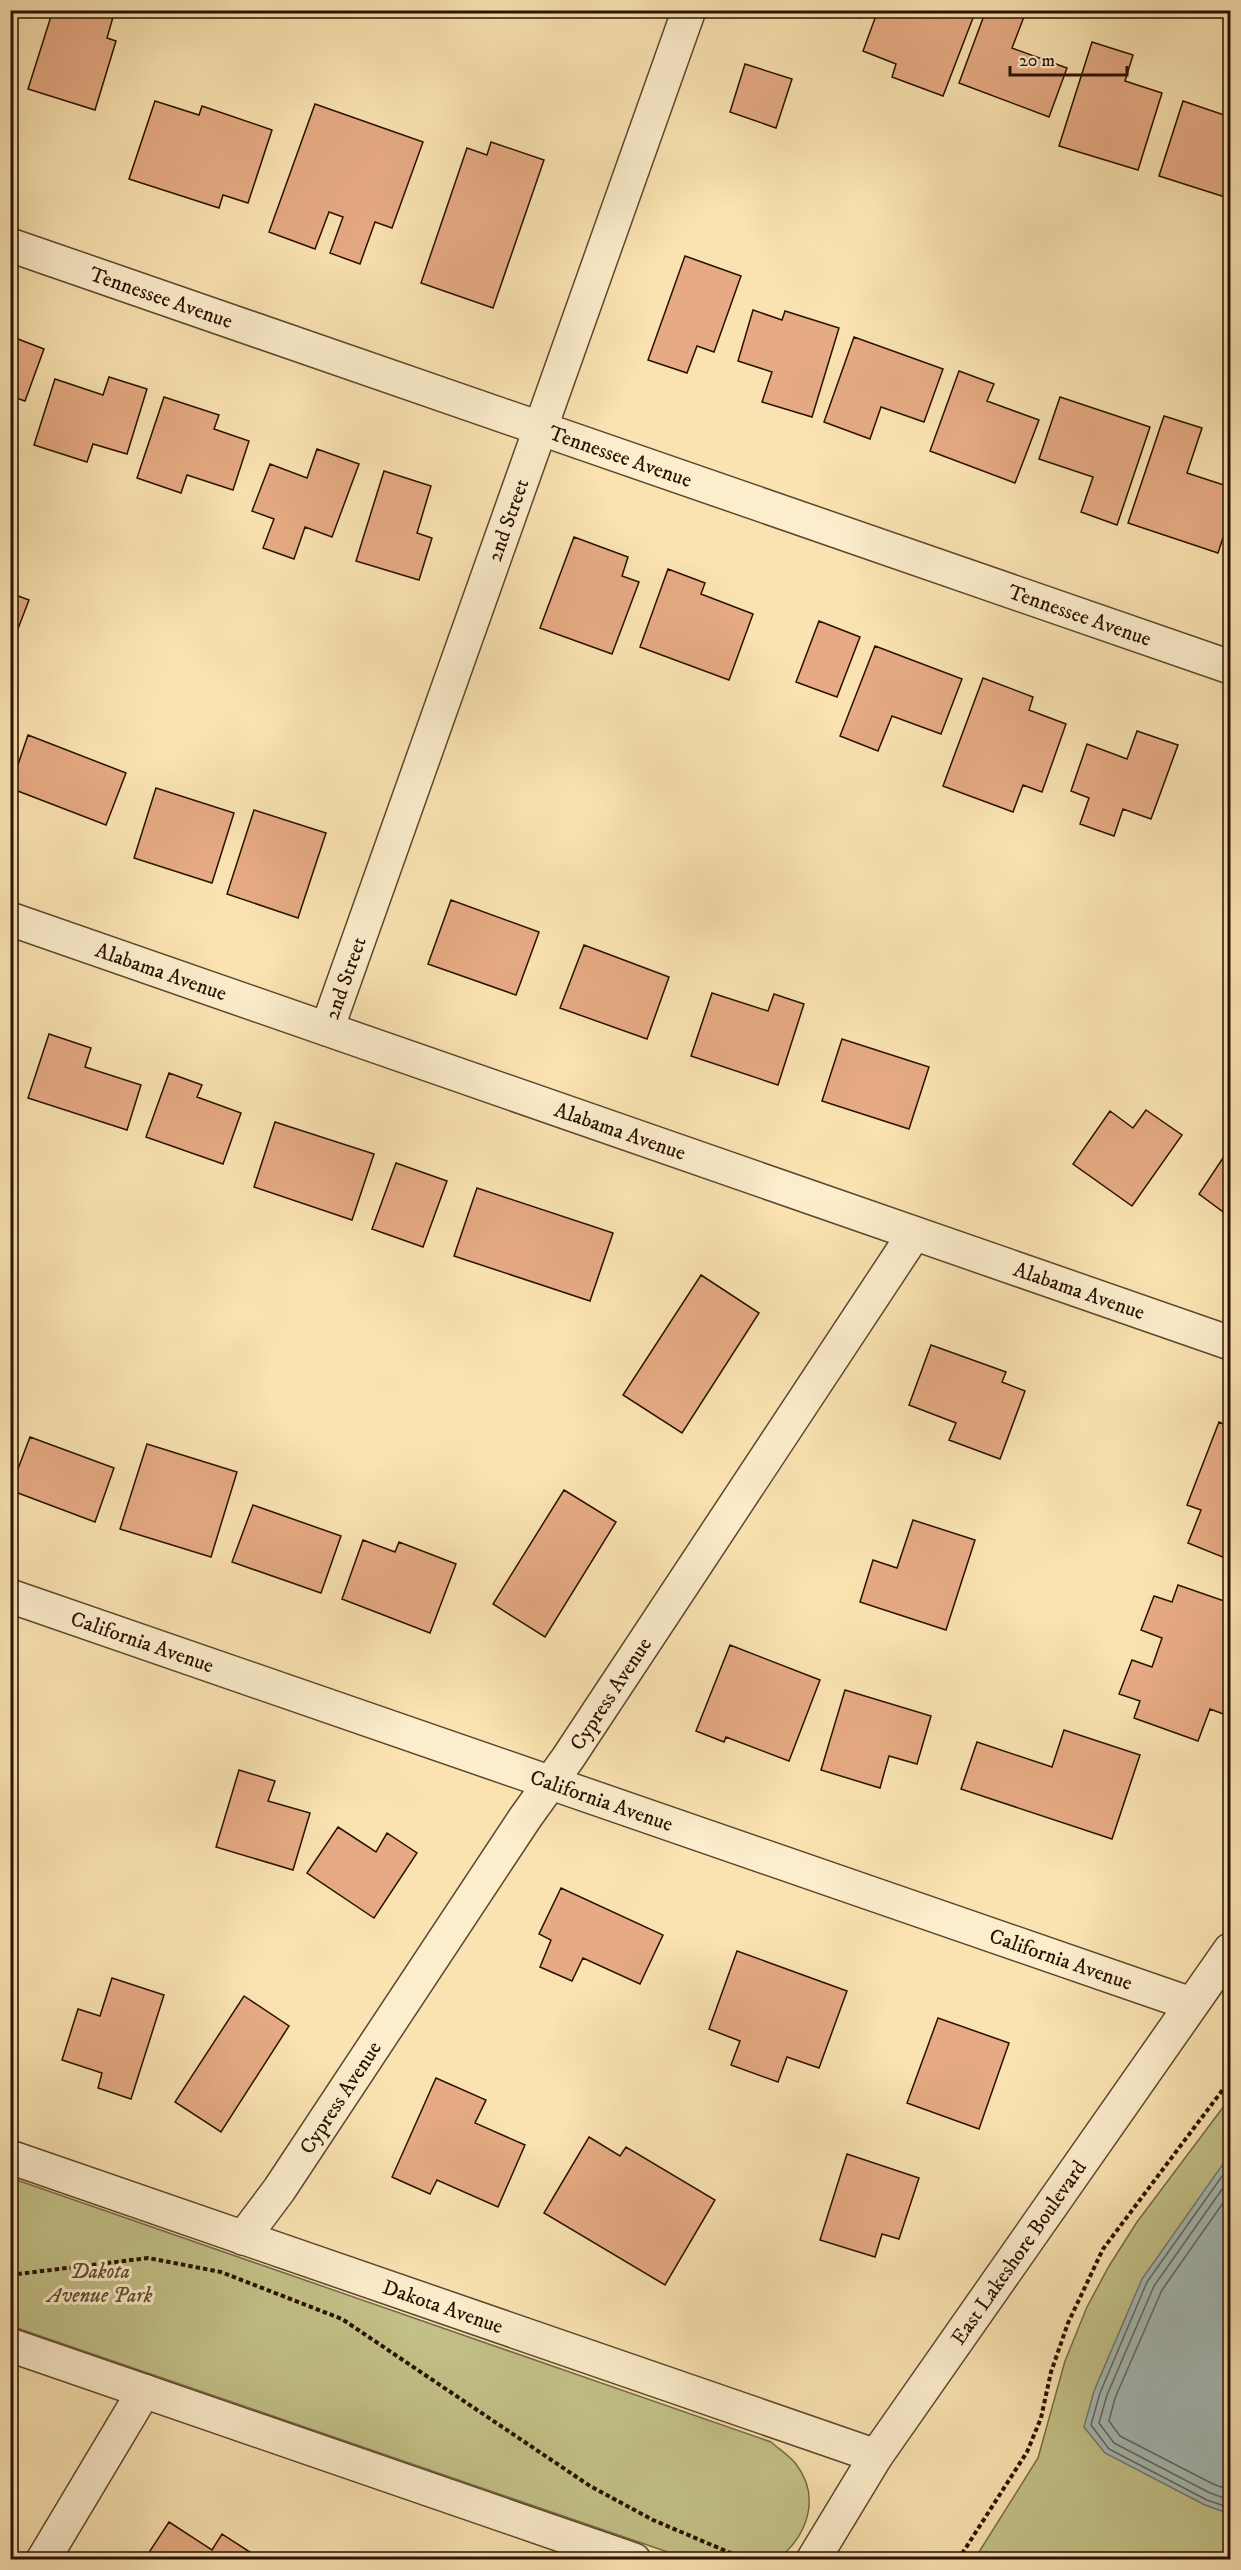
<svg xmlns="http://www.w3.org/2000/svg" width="1241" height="2570" font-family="'IM FELL DW Pica',serif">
<rect width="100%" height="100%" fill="#fae3b1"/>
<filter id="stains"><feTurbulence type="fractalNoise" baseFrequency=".00333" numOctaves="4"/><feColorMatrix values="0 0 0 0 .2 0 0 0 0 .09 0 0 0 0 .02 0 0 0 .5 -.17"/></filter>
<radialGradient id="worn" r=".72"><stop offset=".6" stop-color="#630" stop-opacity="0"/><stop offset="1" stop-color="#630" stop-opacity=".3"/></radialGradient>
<path fill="#c3c288" stroke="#766a45" stroke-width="1.5" d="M1230 2098V2559L1073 2560 1066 2555 1021 2556 1019 2559 974 2560 1038 2458 1065 2361 1087 2307 1109 2266 1137 2222Z
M11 2178 771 2442C779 2449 790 2456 796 2464 821 2497 808 2535 778 2559H688L11 2326Z"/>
<path fill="#a4bbb8" stroke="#73776f" stroke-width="1.5" d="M1230 2154V2514L1205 2505 1105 2453 1084 2427 1094 2391 1142 2279Z"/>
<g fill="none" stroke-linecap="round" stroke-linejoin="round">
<path stroke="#66665d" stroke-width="1.5" d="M1230 2165 1147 2282 1100 2393 1091 2425 1109 2449 1207 2500 1230 2508
M1230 2178 1154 2286 1107 2395 1099 2423 1114 2443 1210 2493 1230 2500
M1230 2193 1162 2290 1115 2398 1109 2421 1120 2436 1213 2484 1230 2490"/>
</g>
<path fill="#e6ab84" stroke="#291102" stroke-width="1.5" d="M53 10H115L107 38 116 41 95 110 28 89Z
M837 10H861L859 18Z
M878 10H907L921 16 923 10H976L943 96 892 77 896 64 863 51Z
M986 10H1014L1025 14 1012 48 1067 68 1049 117 959 83Z
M1092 42 1133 55 1125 81 1162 93 1138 170 1059 146Z
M745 64 792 79 776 128 730 112Z
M155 101 199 115 202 106 272 130 248 203 223 195 219 208 129 179Z
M1183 101 1230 117V189L1228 198 1159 176Z
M315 104 423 142 392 228 375 222 360 264 330 253 343 217 329 212 315 249 269 232Z
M491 142 544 160 493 308 421 283 467 148 487 155Z
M685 256 741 276 714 352 697 346 687 373 648 360Z
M753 310 782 320 785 311 839 328 812 417 762 402 772 372 738 361Z
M10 336 44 349 25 401 10 396Z
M854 337 943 369 924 422 881 407 870 439 824 422Z
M959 371 994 384 987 401 1039 420 1015 483 930 451Z
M109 377 147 389 127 454 93 444 87 462 34 445 55 379 103 395Z
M164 397 219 415 214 429 249 441 233 490 187 475 181 493 137 478Z
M1060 397 1150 427 1117 525 1081 512 1093 477 1039 459Z
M1164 416 1202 428 1187 473 1230 487V516L1218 553 1128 523Z
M317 449 359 464 332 537 305 527 294 559 263 548 274 519 252 511 270 464 307 478Z
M384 471 431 486 417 533 432 538 419 580 356 561Z
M574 537 628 557 622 576 639 582 612 654 540 628Z
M668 569 705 583 701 594 753 614 729 680 640 647Z
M10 593 29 600 11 647H10Z
M819 621 860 637 837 697 796 682Z
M875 646 962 679 941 734 892 716 878 751 840 736Z
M983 678 1033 697 1029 710 1066 724 1042 792 1023 785 1013 812 943 786Z
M1137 731 1178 745 1151 819 1123 809 1114 836 1080 824 1089 798 1071 791 1087 744 1127 759Z
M28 735 126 773 106 825 10 788Z
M156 788 234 813 212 883 134 858Z
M254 810 326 833 298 918 227 894Z
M451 900 539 932 516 995 428 964Z
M584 945 669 977 647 1039 560 1008Z
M712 993 768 1011 774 994 804 1004 778 1085 691 1056Z
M49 1034 91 1048 85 1067 141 1085 127 1130 28 1098Z
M842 1039 929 1067 909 1129 822 1101Z
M169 1073 202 1085 197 1097 241 1113 223 1164 146 1137Z
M1146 1110 1182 1135 1132 1206 1073 1164 1110 1111 1133 1128Z
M275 1122 374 1154 352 1220 254 1187Z
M1227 1152 1230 1155V1217L1199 1194Z
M396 1163 447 1181 423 1247 372 1229Z
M477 1188 613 1233 590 1301 454 1256Z
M701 1275 759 1313 682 1433 623 1395Z
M931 1345 1006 1372 1002 1382 1025 1391 1000 1459 949 1440 956 1423 909 1405Z
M10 1394 18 1397 10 1420Z
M1219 1422 1230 1427V1560L1188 1543 1201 1510 1187 1505Z
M30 1437 114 1468 95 1522 10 1490Z
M147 1444 237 1472 211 1557 120 1529Z
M564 1490 616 1522 545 1637 493 1604Z
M253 1505 341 1536 321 1593 232 1562Z
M913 1520 975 1540 946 1630 860 1602 873 1560 897 1568Z
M363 1540 395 1552 399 1542 456 1564 430 1633 342 1599Z
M1178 1585 1230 1603V1701L1226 1715 1210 1709 1198 1741 1134 1718 1140 1701 1119 1694 1132 1660 1152 1667 1162 1638 1141 1630 1154 1596 1172 1602Z
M730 1645 820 1680 789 1761 726 1737 724 1742 696 1731Z
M845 1690 931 1716 917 1764 889 1756 880 1788 821 1770Z
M1064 1730 1140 1755 1112 1839 961 1789 977 1742 1052 1767Z
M239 1770 275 1781 268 1801 310 1813 293 1870 216 1847Z
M338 1827 376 1852 387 1833 417 1853 374 1918 307 1873Z
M561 1888 663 1935 640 1984 583 1958 572 1981 540 1967 551 1940 539 1934Z
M737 1951 847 1991 819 2068 787 2057 778 2082 731 2065 740 2041 709 2029Z
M112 1978 164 1995 131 2099 98 2088 102 2073 62 2060 78 2009 100 2016Z
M244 1996 289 2026 221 2132 175 2102Z
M938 2018 1009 2043 979 2129 907 2103Z
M436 2078 486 2100 475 2123 525 2145 498 2207 437 2180 430 2194 392 2177Z
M589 2137 620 2156 626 2147 715 2200 665 2285 544 2213Z
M847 2154 919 2178 899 2239 882 2234 875 2257 820 2240Z
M169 2522 212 2550 222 2534 256 2556 254 2560H144Z"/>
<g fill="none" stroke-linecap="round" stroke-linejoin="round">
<defs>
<g id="minor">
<path id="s1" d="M10 245 1230 667"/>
<path id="s2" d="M10 919 1230 1343"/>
<path id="s3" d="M327 1029 689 10"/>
<path id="s4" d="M10 1596 1191 2004"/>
<path id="s5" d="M10 2157 876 2456"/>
<path id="s6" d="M243 2238 279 2190 525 1818 568 1758 914 1234"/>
<path d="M10 2345 634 2560"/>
<path d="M43 2560 144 2391"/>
<path id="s7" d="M813 2560 876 2456 1230 1950"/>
</g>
</defs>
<use href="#minor" stroke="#5d462e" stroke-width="36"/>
<path stroke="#291102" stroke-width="4" stroke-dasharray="4.5 3" stroke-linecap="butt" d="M10 2275 148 2258 221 2272 342 2319 590 2486 653 2520 747 2560
M958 2560 1027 2452 1041 2418 1051 2372 1068 2323 1103 2249 1230 2080"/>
<use href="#minor" stroke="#fcedcc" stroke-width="33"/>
</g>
<g text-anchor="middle" stroke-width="6" stroke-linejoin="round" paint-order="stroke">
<g font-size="21" fill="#291102" stroke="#fcedcc">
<text dy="7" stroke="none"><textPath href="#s1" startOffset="160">Tennessee Avenue</textPath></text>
<text dy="7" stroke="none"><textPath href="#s1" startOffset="646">Tennessee Avenue</textPath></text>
<text dy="7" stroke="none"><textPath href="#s3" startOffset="540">2nd Street</textPath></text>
<text dy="7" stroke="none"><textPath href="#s1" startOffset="1132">Tennessee Avenue</textPath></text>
<text dy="7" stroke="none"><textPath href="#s2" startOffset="160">Alabama Avenue</textPath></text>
<text dy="7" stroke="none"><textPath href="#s3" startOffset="54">2nd Street</textPath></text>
<text dy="7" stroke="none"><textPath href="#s2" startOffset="646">Alabama Avenue</textPath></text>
<text dy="7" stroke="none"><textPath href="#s2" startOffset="1132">Alabama Avenue</textPath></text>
<text dy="7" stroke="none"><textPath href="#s4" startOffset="140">California Avenue</textPath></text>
<text dy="7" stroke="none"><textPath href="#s6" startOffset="657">Cypress Avenue</textPath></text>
<text dy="7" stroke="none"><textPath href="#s4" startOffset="626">California Avenue</textPath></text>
<text dy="7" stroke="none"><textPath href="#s4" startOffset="1112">California Avenue</textPath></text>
<text dy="7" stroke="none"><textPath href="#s6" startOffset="171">Cypress Avenue</textPath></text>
<text dy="7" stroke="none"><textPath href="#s7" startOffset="370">East Lakeshore Boulevard</textPath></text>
<text dy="7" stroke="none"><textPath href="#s5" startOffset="458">Dakota Avenue</textPath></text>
</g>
<g font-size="21" font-style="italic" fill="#5f4f31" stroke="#fcedcc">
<text x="100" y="2278">Dakota<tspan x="100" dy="24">Avenue Park</tspan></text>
</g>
</g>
<rect width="1241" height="2570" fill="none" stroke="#fae3b1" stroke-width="36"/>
<rect x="12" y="12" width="1217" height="2546" fill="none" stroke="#291102" stroke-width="3"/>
<rect x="18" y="18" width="1205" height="2534" fill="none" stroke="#291102" stroke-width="1.5"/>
<path d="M1010 66v9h117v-9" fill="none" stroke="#291102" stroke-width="3"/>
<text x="1019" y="66" font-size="18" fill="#291102" stroke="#fcedcc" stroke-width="4.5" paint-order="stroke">20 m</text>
<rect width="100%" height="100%" filter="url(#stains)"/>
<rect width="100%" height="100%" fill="url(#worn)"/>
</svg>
